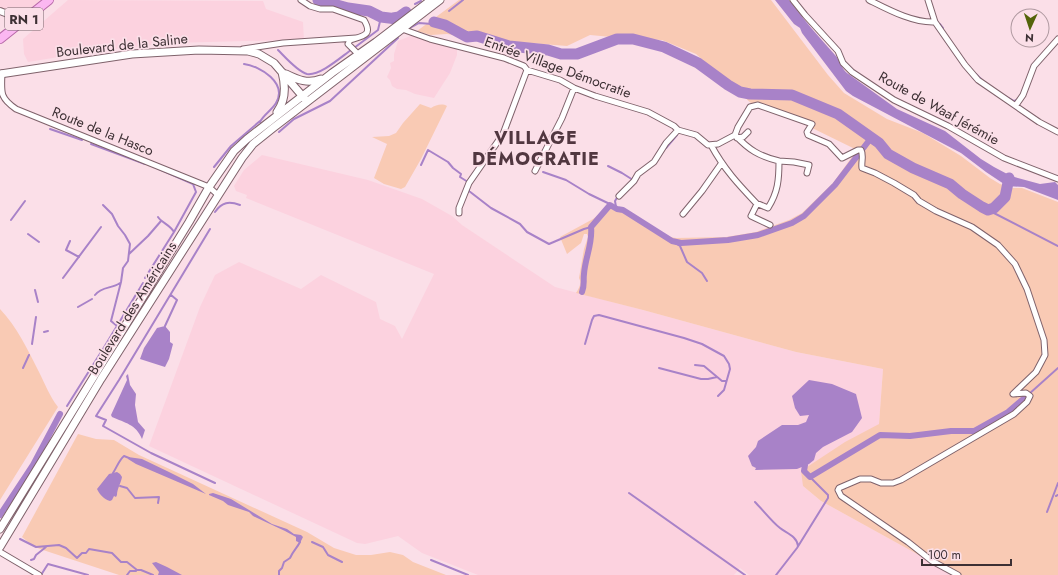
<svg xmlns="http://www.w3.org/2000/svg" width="1058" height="575" font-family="Jost,sans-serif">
<rect width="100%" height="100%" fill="#fbdfe8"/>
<path fill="#fcd2df" d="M0 0H43L19 19 0 12Z
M68 0 263 1 266 9 303 22 304 41 290 40 170 43 96 51 28 62 24 54 23 39Z
M413 35 457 47V55L450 73 434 98 415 94 406 90 397 89 392 86 390 80 387 77 391 68 390 63 394 61V54L398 41Z
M262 155 368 180 422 199 452 216 462 225 555 287 643 310 796 352 883 369 879 424 803 486 821 501 955 575H749L740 568 734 575H478L422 553 398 536 365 544 357 543 149 446 200 307 215 275 239 262 301 289 321 275 376 302 380 319 395 326 402 339 434 274 246 198 247 195 236 191 234 186 244 170Z"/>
<path fill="#f9cab4" d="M459 0H771L828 75 844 93 887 119 923 133 961 156 990 178 1000 184 1013 188H1022L1058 202V575H955L821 501 803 486 801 471 845 442 879 424 883 369 796 352 643 310 576 293C579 288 582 283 579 278L584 249 588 237 587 234H584L581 243 567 254 560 237 593 219 605 209 613 205 623 209 670 237 676 238 726 237 756 232 789 220 802 213 833 183 857 150 806 125 752 104 696 54 662 40 633 39 590 35 567 46 478 39 447 34 431 35 417 31Z
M420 104 431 108C436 105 442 103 447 106L421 159 405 187 401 189 384 184 374 178 387 144 372 137 389 136 396 133 403 123Z
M0 309C17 327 28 350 39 372 46 386 49 395 58 407L0 500Z
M78 434 96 439 114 440 139 455 307 532 334 548 356 555H371L390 552 403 555 413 562 446 575H119L40 549 33 546 22 537Z"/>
<path fill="#a882c8" d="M775 0H789C803 19 819 37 835 55 840 60 841 68 847 73L897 109 945 131 981 159 994 167 1011 176 1040 184 1055 182 1058 185V200L1024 187 1007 186 986 172 961 153 853 96 846 91 802 33 800 28 794 24Z
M165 326 170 332V342L173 344 169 359 165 367 140 359 144 348 157 328Z
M128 374 130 385 136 394 135 405 138 422 145 430 142 439C136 424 125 423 112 417L111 415 127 380 126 376Z
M809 380 832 384 856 394 862 418 852 432 823 447 816 453 814 460 809 464 797 469 755 470 756 468 752 466 748 456 756 447 758 441 782 425H798L806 422 809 415 800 416 795 408 792 396Z
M128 457 142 459 169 472 193 484 206 494 136 464 128 459Z
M117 472 120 474 122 477C121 483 117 489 117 495L116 497 114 496 112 500 110 501C104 499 100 495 97 489L109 474Z
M213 493 231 499 272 524 287 529 294 534 301 535 303 537 300 543 296 541V537L285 531 253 516 249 512 228 505 223 501 209 495V494Z
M156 562 167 567 182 575H158L159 572 152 563Z"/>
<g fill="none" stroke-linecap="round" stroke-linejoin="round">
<path stroke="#a882c8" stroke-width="2" d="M415 4 421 1
M449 11 463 0
M940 24 943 28 941 31
M410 28 419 23 445 25
M354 48 378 30 381 17
M278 50C285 57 298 72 307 74 320 76 341 57 351 50
M244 64C260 66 288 83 276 103 272 110 263 115 260 122
M968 71 974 79
M976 74 983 81
M1005 96 1014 101 1017 100
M1018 110 1032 120
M50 129 82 140
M279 132 294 119 330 101 398 38
M91 144 145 164
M666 148 677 135
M421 165 428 150 448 162 453 168 461 174 460 177 468 182
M608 166 622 173 633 180
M214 167 231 146 260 121
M543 172 566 180 589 194 616 207 615 201 618 196
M469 188V191L491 208 520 224 527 232 549 244 584 229 591 227
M103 205 112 214 118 226 125 235 130 244 128 261 123 268 121 282 111 321 117 326
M988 210 1058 246
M215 212C222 202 229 201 240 205
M158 217C162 223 170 225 174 232
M11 220 25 201
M210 229 119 380 96 416 106 420 103 426 151 453 215 483
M28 234 39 242
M70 241 66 250 79 257
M672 241 680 246 687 262 702 273 707 281
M129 254 148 236 161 221
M63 278 101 227
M145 278 174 232 196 192 193 184 159 169
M35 290 38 302
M95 295C102 286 112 289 120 283
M78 307 92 299
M165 326 177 300 171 295
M44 332 48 331
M32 344 36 317
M585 344 592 320 594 316 599 315 684 338 702 344 724 356 729 364 730 369 724 390 718 396
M695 365 704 366 722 381H726
M23 368 29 355
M659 368 701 379H708L717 377
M1029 394 1058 368
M67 406 103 349 143 283
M113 473C117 467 119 460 124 456L129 458
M120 486 127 488 135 498 159 497 158 503
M629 493 745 575
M1056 496 1058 495
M755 502C762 509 772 522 780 528 786 533 797 536 798 546
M1047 512 1058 483
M20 539 36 547 59 545 66 548 77 558 82 553H86L89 549 112 553 121 562H127L137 570H141L153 575
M312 542 323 547 328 555 342 562
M31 560 34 559 36 555 46 547
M431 560 468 575
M41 575 48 564 88 575
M127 575 130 571H136
M279 575V571L282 568 284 562 290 558C293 551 297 548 300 542
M776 575 797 548 828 498V495L810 477"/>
<path stroke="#a882c8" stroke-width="6" d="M582 292C585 284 583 281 584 274 585 258 593 243 591 227L610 205 617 209 623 210 672 241 681 243 728 240 758 235 792 223 804 216 835 185 871 138
M805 465 804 471 810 477 880 435 910 436 951 431H974L1008 412 1028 395
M0 515 33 465 60 414"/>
<path stroke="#a882c8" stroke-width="11" d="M318 0 348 8 369 11 381 17 397 19
M393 18 399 17 406 12
M434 22 445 25 467 37 477 36 509 46 548 50 561 54H577L617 39H633L664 47 698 63 728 85 740 92 750 94 792 95 838 114 879 143 888 154 913 168 950 184 962 194 982 207 988 210 994 208 1005 197 1009 178"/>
<defs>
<path id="minor" d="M301 0 310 6 320 9H333L364 20C373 35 364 36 350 40L348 44 358 54
M793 0 805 15 838 51 843 63 852 72 894 100 948 126 1004 158 1058 179
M869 0C889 10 913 23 935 22
M928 0 935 22 965 65 978 80 1039 122 1058 132
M402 29 430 39 504 58 524 66 527 70 560 80 574 88 595 96 648 112 674 126 678 130
M243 49 283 43 356 38
M2 73C1 93 0 98 16 109L209 187 218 195
M1016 105 1023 95 1034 66 1058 39
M678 130 696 135 708 145 718 144 735 135 738 127 750 107 758 105 812 124 807 132 808 135 829 144 842 158 858 150H861C864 155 861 162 862 168L875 173 894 183 914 195 919 201 936 211 972 227 998 245 1015 264 1027 289 1044 340 1045 355 1036 372 1013 394 1026 393 1030 396 1027 402 1014 414 901 480 893 483H881L871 479H860L839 488 838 490 841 496 908 542 932 561 958 575
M735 135C749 150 759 156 779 161 779 180 778 192 768 208L756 203
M737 138 743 137 748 132
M711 145C724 169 738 184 757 204L751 216 770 225
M779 161 794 162 809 165 807 173
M535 171 562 118 574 88
M619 196 634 181 638 174 654 162 666 143 678 130
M459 213V208L469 183 503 134 527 70
M683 214 702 191 721 164
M0 552 39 575"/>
<path id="tertiary" d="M0 11 23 20"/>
<path id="secondary" d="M0 74 132 54 199 50 248 51 259 54 274 63 305 99
M286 74C298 80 308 84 321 79
M277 112C286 100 286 87 282 72
M0 529 189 222 209 187 234 151 247 139 332 73 376 42 431 0
M0 547 101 379 242 158 253 144 273 128 440 0"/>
<path id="primary" d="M0 39 49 0"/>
</defs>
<use href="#minor" stroke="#7f626b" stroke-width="7"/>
<use href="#tertiary" stroke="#7f626b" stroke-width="8"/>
<use href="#secondary" stroke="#7f626b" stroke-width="9"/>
<use href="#primary" stroke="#b769a8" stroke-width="10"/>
<use href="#minor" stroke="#fff" stroke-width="5"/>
<use href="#tertiary" stroke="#fff" stroke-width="6"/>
<use href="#secondary" stroke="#fff" stroke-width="7"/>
<use href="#primary" stroke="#fbb7f1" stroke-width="8"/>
</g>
<g text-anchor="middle" stroke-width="3.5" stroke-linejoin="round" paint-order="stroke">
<rect fill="#fbdfe8" stroke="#76646a" stroke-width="1" x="5" y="8" width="38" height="22" rx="3"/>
<g font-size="13" font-weight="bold" fill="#3d3034">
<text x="24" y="24">RN 1</text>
</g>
<g font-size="14" fill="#3d3034" stroke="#fbdfe8">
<text transform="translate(122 45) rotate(-6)" y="5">Boulevard de la Saline</text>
<text transform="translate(558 67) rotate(20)" y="5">Entrée Village Démocratie</text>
<text transform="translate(939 108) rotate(29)" y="5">Route de Waaf Jérémie</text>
<text transform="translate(103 131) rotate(22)" y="5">Route de la Hasco</text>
<text transform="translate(132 308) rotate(-58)" y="5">Boulevard des Américains</text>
</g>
<g font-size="18" font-weight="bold" letter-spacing="1" fill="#513740" stroke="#fbdfe8">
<text x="536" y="144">VILLAGE<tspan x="536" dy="21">DÉMOCRATIE</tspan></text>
</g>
</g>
<g transform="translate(1030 28) rotate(183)"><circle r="19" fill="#fbdfe8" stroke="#af99a0"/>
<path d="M0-3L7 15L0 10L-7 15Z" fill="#54640a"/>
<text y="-6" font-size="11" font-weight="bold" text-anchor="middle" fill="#3d3034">N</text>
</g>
<path d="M922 559v6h89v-6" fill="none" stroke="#3d3034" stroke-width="2"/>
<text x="928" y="559" font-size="12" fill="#3d3034" stroke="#fbdfe8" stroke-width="3" paint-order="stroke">100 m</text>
</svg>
